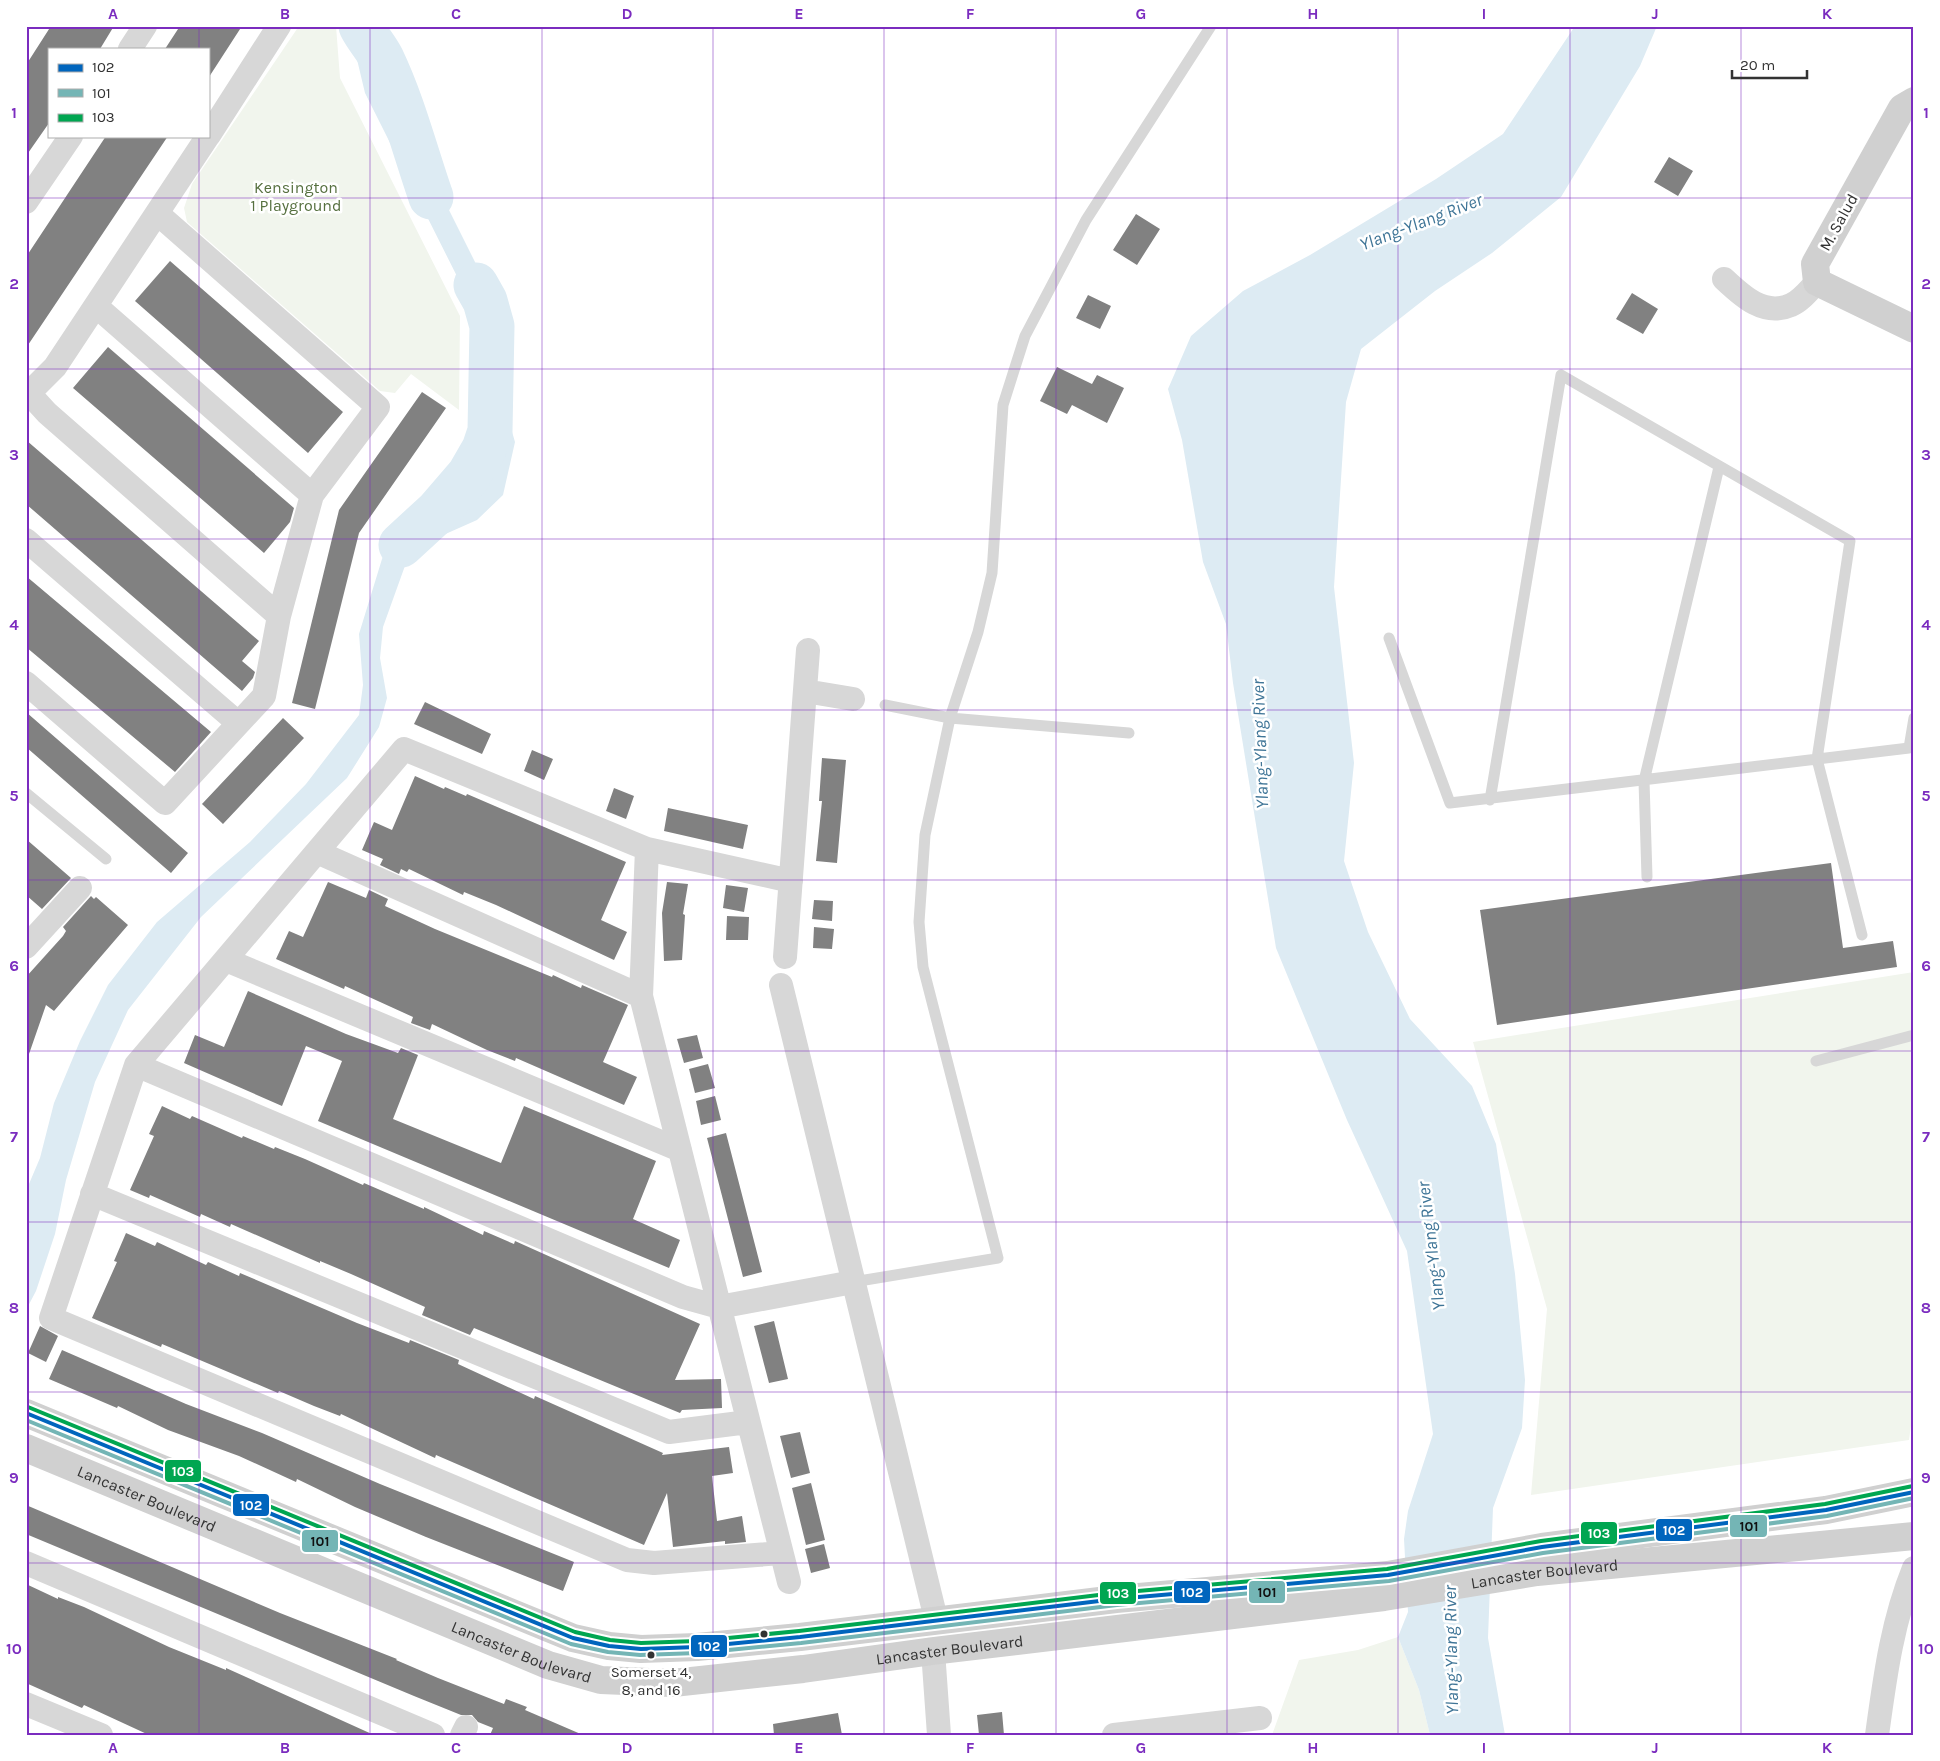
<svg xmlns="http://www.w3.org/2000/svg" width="1940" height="1761" font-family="Karla,sans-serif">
<rect width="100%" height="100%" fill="#fff"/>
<path fill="#f1f5ed" d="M299 26H336L340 78 460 316 459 410 411 374 395 393 380 391 187 222 184 208 192 184Z
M1914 972V1403L1909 1440 1531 1495 1547 1309 1473 1042Z
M1398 1637 1419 1690 1430 1735H1272L1299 1660 1358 1650Z"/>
<path fill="#ddebf3" d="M349 26H372L375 52 390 101 415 142 491 294 509 338 504 404 515 442 503 495 477 520 423 544 406 563 383 627 380 658 387 698 379 727 347 778 201 917 128 1010 95 1082 66 1180 55 1234 36 1291 26 1310V1191L40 1158 54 1103 80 1041 108 985 157 922 250 842 306 784 359 715 363 685 359 634 382 559 393 535 417 515 448 501 474 478 487 447 493 348 365 93Z
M1575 26H1657L1640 66 1561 197 1492 253 1435 291 1361 349 1346 402 1334 587 1354 763 1344 861 1368 932 1410 1019 1472 1086 1496 1144 1515 1274 1525 1380 1522 1428 1493 1508 1488 1638 1505 1735H1430L1419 1690 1398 1637 1408 1612 1404 1539 1408 1511 1433 1434 1407 1251 1347 1120 1276 948 1233 683 1226 624 1203 562 1182 440 1168 389 1191 336 1243 291 1310 255 1436 179 1503 134Z"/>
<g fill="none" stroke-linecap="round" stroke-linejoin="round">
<path stroke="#ddebf3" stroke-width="45" d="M361 26C367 38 376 47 382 59 403 103 415 151 431 197
M401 545 438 511 469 475 484 449 490 431 492 326 485 301 476 285"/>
</g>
<path fill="#818181" d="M51 26H114L100 49H49V123L26 156V65Z
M180 26H242L209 77V49H165Z
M106 136H168L26 348V257Z
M1669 157 1693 171 1678 196 1654 182Z
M1136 214 1160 229 1137 265 1113 250Z
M170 261 343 412 308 453 135 301Z
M1632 293 1658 309 1643 334 1616 319Z
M1088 295 1111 306 1100 329 1076 318Z
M108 347 294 508 290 522 264 553 73 388Z
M1057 367 1092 384 1097 375 1124 388 1107 423 1072 405 1067 414 1040 401Z
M422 392 446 408 359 533 315 709 292 703 339 510Z
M26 440 259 641 242 661 255 672 253 678 242 691 26 504Z
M26 576 211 732 175 772 26 647Z
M425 702 491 734 482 754 414 724Z
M26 712 188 853 171 873 26 747Z
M283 718 304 738 223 824 202 804Z
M532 750 553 759 544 780 524 771Z
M822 758 846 760 837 863 816 861 822 801H819Z
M415 776 444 789 445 787 466 796 467 794 626 862 601 920 627 932 614 960 496 905 464 892 463 895 409 869 407 872 401 869 399 874 380 865 383 859 362 850 374 822 392 830Z
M614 788 634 796 626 819 606 811Z
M668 808 748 825 743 849 664 831Z
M26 839 71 878 42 909 26 895Z
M1831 863 1843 948 1893 941 1897 967 1497 1025 1480 910Z
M328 882 366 898 369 890 388 899 385 906 435 929 552 977 553 975 581 988 582 985 628 1005 603 1062 637 1077 624 1105 516 1058 515 1061 487 1050 432 1024 430 1030 411 1023 413 1017 345 986 344 989 276 959 289 931 303 937Z
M667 882 688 884 683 914 685 915 682 960 664 961 662 913Z
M726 885 748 888 744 912 723 908Z
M91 896 94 899 96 897 128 925 54 1011 46 1005 29 1054H26V977L63 936 66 931 63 927Z
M814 900 833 901 832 921 812 919Z
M727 916 749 917 748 940H726Z
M814 927 834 929 832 949 813 948Z
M248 991 346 1034 398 1053 401 1048 418 1055 393 1119 501 1163 524 1106 656 1161 633 1219 680 1240 669 1268 318 1121 342 1061 306 1046 282 1106 184 1063 195 1035 224 1047Z
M697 1035 703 1058 684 1063 677 1039Z
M708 1064 715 1088 695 1093 689 1069Z
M715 1096 721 1120 701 1125 696 1101Z
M162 1106 190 1119 192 1116 242 1138 243 1136 274 1149 275 1147 305 1159 363 1185 364 1183 424 1209V1207L483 1235 484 1231 514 1244 515 1241 700 1324 675 1380 721 1379 722 1408 682 1410 680 1413 474 1328 470 1335 422 1315 425 1307 351 1274 320 1261V1263L231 1224 230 1227 201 1214 200 1217 150 1195 149 1198 130 1190 154 1136 149 1134Z
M726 1133 762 1272 743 1277 707 1138Z
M126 1233 155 1246 157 1242 206 1265 208 1262 239 1276 240 1273 357 1323 409 1343 410 1340 459 1360 458 1364 534 1399 535 1396 663 1453 662 1455 729 1447 733 1473 712 1476 717 1521 742 1516 746 1542 725 1544V1541L673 1547 667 1493 644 1545 436 1455 435 1458 341 1414 340 1416 314 1406 279 1391 278 1393 162 1344 161 1347 92 1318 117 1262 114 1261Z
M774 1321 788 1379 769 1383 754 1326Z
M40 1326 58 1336 46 1362 28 1353Z
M62 1350 186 1404 262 1433 380 1484 574 1562 563 1591 426 1537 355 1507 297 1479 296 1482 239 1456 168 1430 118 1406 117 1408 49 1379Z
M800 1432 810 1473 791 1478 780 1436Z
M811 1483 825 1540 806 1545 792 1488Z
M26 1505 280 1613 397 1659 396 1660 438 1678 504 1704 506 1699 527 1707 525 1710 583 1735H490L493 1728 478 1722 472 1715H461L414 1696 26 1534Z
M824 1544 830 1568 811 1573 805 1549Z
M26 1584 58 1599V1597L84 1607 169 1647 226 1670V1668L374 1735H149L84 1705 82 1708 26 1683Z
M1002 1712 1004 1735H979L977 1715Z
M838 1713 842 1735H774L773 1724Z"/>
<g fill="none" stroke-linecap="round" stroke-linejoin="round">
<path stroke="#d7d7d7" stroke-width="11" d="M1389 638 1450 803 1909 748 1914 718
M885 705 950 718 1129 733
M26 793 106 859
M1490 800 1561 375 1850 541 1817 759 1862 935
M1647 877 1644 781 1719 467
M1816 1061 1914 1035
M853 1282 998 1258 923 967 919 922 925 835 950 718 978 632 992 573 1003 405 1025 336 1086 220 1211 26"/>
<path stroke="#d7d7d7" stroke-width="24" d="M130 49 145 26
M209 135 279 26
M26 202 71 136
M1724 279C1742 296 1764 317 1791 305 1801 301 1810 289 1817 282
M96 306 312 495
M26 390 47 413 279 616
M26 396 55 367 208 136
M26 540 238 723
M26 683 165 803 264 696 279 616 312 495 378 407 158 214
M805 691 853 699
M647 849 641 996 789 1582
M317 852 641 996
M26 947 80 888
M785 957 808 650
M226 960 680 1150
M781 985 936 1619
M136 1065 683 1297 719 1307 853 1282
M92 1194 669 1432 748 1422
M781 1553 654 1563 627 1560 51 1318 136 1065 404 749 647 849 791 881
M26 1563 433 1735
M933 1651 939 1735
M26 1704 101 1735
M462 1735 466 1727
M1114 1735 1260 1718
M1877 1735C1885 1677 1892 1622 1914 1568"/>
<g stroke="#d0d0d0" stroke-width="28">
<path d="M1914 101 1902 108 1815 264 1817 282 1914 329"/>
<path d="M26 1413 573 1638 609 1646 641 1649 697 1647 800 1637 1116 1599 1388 1575 1542 1547 1826 1510 1914 1492"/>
<path id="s1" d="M26 1448 548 1665 601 1680 673 1683 803 1669 933 1651 1384 1597 1537 1572 1914 1536"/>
</g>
<defs>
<path id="bus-1" d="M26 1413 573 1638 609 1646 641 1649 697 1647 800 1637 1116 1599 1388 1575 1542 1547 1826 1510 1914 1492"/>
<path id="bus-2" d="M26 1420 571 1644 608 1652 640 1655 698 1653 801 1643 1117 1605 1389 1581 1543 1553 1827 1516 1914 1498"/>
<path id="bus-3" d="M28 1407 575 1632 610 1640 641 1643 697 1641 799 1631 1115 1593 1387 1569 1541 1541 1825 1504 1913 1486"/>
</defs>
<use href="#bus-1" stroke="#fff" stroke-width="8"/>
<use href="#bus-2" stroke="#fff" stroke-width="8"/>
<use href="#bus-3" stroke="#fff" stroke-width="8"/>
<use href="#bus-1" stroke="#0065bd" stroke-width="4"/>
<use href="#bus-2" stroke="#74b5b5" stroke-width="4"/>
<use href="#bus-3" stroke="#00a651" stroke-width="4"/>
</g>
<path fill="none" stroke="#7b2cbf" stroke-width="1" stroke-opacity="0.55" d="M199 26V49M370 26V1735M542 26V1735M713 26V1735M884 26V1735M1056 26V1735M1227 26V1735M1398 26V1735M1570 26V1735M1741 26V1735M199 136V1735M26 198H1914M26 369H1914M26 539H1914M26 710H1914M26 880H1914M26 1051H1914M26 1222H1914M26 1392H1914M26 1563H1914"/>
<g fill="#333" stroke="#fff" stroke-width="2">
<circle cx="764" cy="1634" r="4.5"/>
<circle cx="651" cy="1655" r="4.5"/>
</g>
<g text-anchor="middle" stroke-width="5" stroke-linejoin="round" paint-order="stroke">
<g font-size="15" fill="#333" stroke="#fff">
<text x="651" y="1677">Somerset 4,<tspan x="651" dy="18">8, and 16</tspan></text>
</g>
<g font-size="16" fill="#56703f" stroke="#fff">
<text x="296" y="193">Kensington<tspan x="296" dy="18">1 Playground</tspan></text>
</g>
<g font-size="16" fill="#333" stroke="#fff">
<text transform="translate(1838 222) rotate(-61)" y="6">M. Salud</text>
<text dy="6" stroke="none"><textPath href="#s1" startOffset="131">Lancaster Boulevard</textPath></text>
<text dy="6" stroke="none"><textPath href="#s1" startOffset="1571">Lancaster Boulevard</textPath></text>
<text dy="6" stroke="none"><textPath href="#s1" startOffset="971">Lancaster Boulevard</textPath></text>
<text dy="6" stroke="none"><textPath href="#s1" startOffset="536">Lancaster Boulevard</textPath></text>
</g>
<g font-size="18" font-style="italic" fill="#3f7597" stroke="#fff">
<text transform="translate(1421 222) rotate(-21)" y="6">Ylang-Ylang River</text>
<text transform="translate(1260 744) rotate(-92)" y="6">Ylang-Ylang River</text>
<text transform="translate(1431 1246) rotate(-97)" y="6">Ylang-Ylang River</text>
<text transform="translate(1451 1650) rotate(-91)" y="6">Ylang-Ylang River</text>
</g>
</g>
<g stroke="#fff" stroke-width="2">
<rect x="164" y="1459" width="38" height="24" rx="5" fill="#00a651"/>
<rect x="232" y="1493" width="38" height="24" rx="5" fill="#0065bd"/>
<rect x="1729" y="1514" width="39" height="24" rx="5" fill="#74b5b5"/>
<rect x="1655" y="1518" width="38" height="24" rx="5" fill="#0065bd"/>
<rect x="1580" y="1521" width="38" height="24" rx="5" fill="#00a651"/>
<rect x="301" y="1529" width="38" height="24" rx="5" fill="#74b5b5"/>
<rect x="1248" y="1580" width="38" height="24" rx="5" fill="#74b5b5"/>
<rect x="1173" y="1580" width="38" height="24" rx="5" fill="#0065bd"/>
<rect x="1099" y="1581" width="38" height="24" rx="5" fill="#00a651"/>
<rect x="690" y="1634" width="38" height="24" rx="5" fill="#0065bd"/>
</g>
<g font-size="14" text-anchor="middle" font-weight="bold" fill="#fff">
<text x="183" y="1476">103</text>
<text x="251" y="1510">102</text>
<text x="1674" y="1535">102</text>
<text x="1599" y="1538">103</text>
<text x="1192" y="1597">102</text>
<text x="1118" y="1598">103</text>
<text x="709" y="1651">102</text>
</g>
<g font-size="14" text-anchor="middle" font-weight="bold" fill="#111">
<text x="1749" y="1531">101</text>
<text x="320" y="1546">101</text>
<text x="1267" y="1597">101</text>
</g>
<rect width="1940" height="1761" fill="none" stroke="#ffffff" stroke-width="55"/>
<rect x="48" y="48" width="162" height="90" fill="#ffffff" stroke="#adadad"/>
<rect x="58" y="64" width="25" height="8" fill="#0065bd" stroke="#adadad"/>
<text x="92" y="72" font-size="15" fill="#333333">102</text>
<rect x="58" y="89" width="25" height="8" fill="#74b5b5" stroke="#adadad"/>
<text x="92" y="98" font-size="15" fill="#333333">101</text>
<rect x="58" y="114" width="25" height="8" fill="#00a651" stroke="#adadad"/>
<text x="92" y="122" font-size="15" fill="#333333">103</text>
<path d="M1732 70v8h75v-8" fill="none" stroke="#333333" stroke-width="2.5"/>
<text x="1740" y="70" font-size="15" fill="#333333" stroke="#ffffff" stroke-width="4" paint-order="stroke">20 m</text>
<rect x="28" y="28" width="1884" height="1706" fill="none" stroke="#7b2cbf" stroke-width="2"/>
<g font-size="16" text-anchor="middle" font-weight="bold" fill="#7b2cbf">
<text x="113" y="19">A</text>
<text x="285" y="19">B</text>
<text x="456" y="19">C</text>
<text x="627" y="19">D</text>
<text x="799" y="19">E</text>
<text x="970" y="19">F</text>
<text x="1141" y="19">G</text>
<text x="1313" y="19">H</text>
<text x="1484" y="19">I</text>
<text x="1655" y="19">J</text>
<text x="1827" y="19">K</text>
<text x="14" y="118">1</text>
<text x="1926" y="118">1</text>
<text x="14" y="289">2</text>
<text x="1926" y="289">2</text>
<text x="14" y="460">3</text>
<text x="1926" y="460">3</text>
<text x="14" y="630">4</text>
<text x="1926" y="630">4</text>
<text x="14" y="801">5</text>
<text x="1926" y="801">5</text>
<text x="14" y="971">6</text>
<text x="1926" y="971">6</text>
<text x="14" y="1142">7</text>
<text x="1926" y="1142">7</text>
<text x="14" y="1313">8</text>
<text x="1926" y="1313">8</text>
<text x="14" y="1483">9</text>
<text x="1926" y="1483">9</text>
<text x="14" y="1654">10</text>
<text x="1926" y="1654">10</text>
<text x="113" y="1753">A</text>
<text x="285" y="1753">B</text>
<text x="456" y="1753">C</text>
<text x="627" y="1753">D</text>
<text x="799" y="1753">E</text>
<text x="970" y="1753">F</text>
<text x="1141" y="1753">G</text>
<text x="1313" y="1753">H</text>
<text x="1484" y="1753">I</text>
<text x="1655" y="1753">J</text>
<text x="1827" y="1753">K</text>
</g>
</svg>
